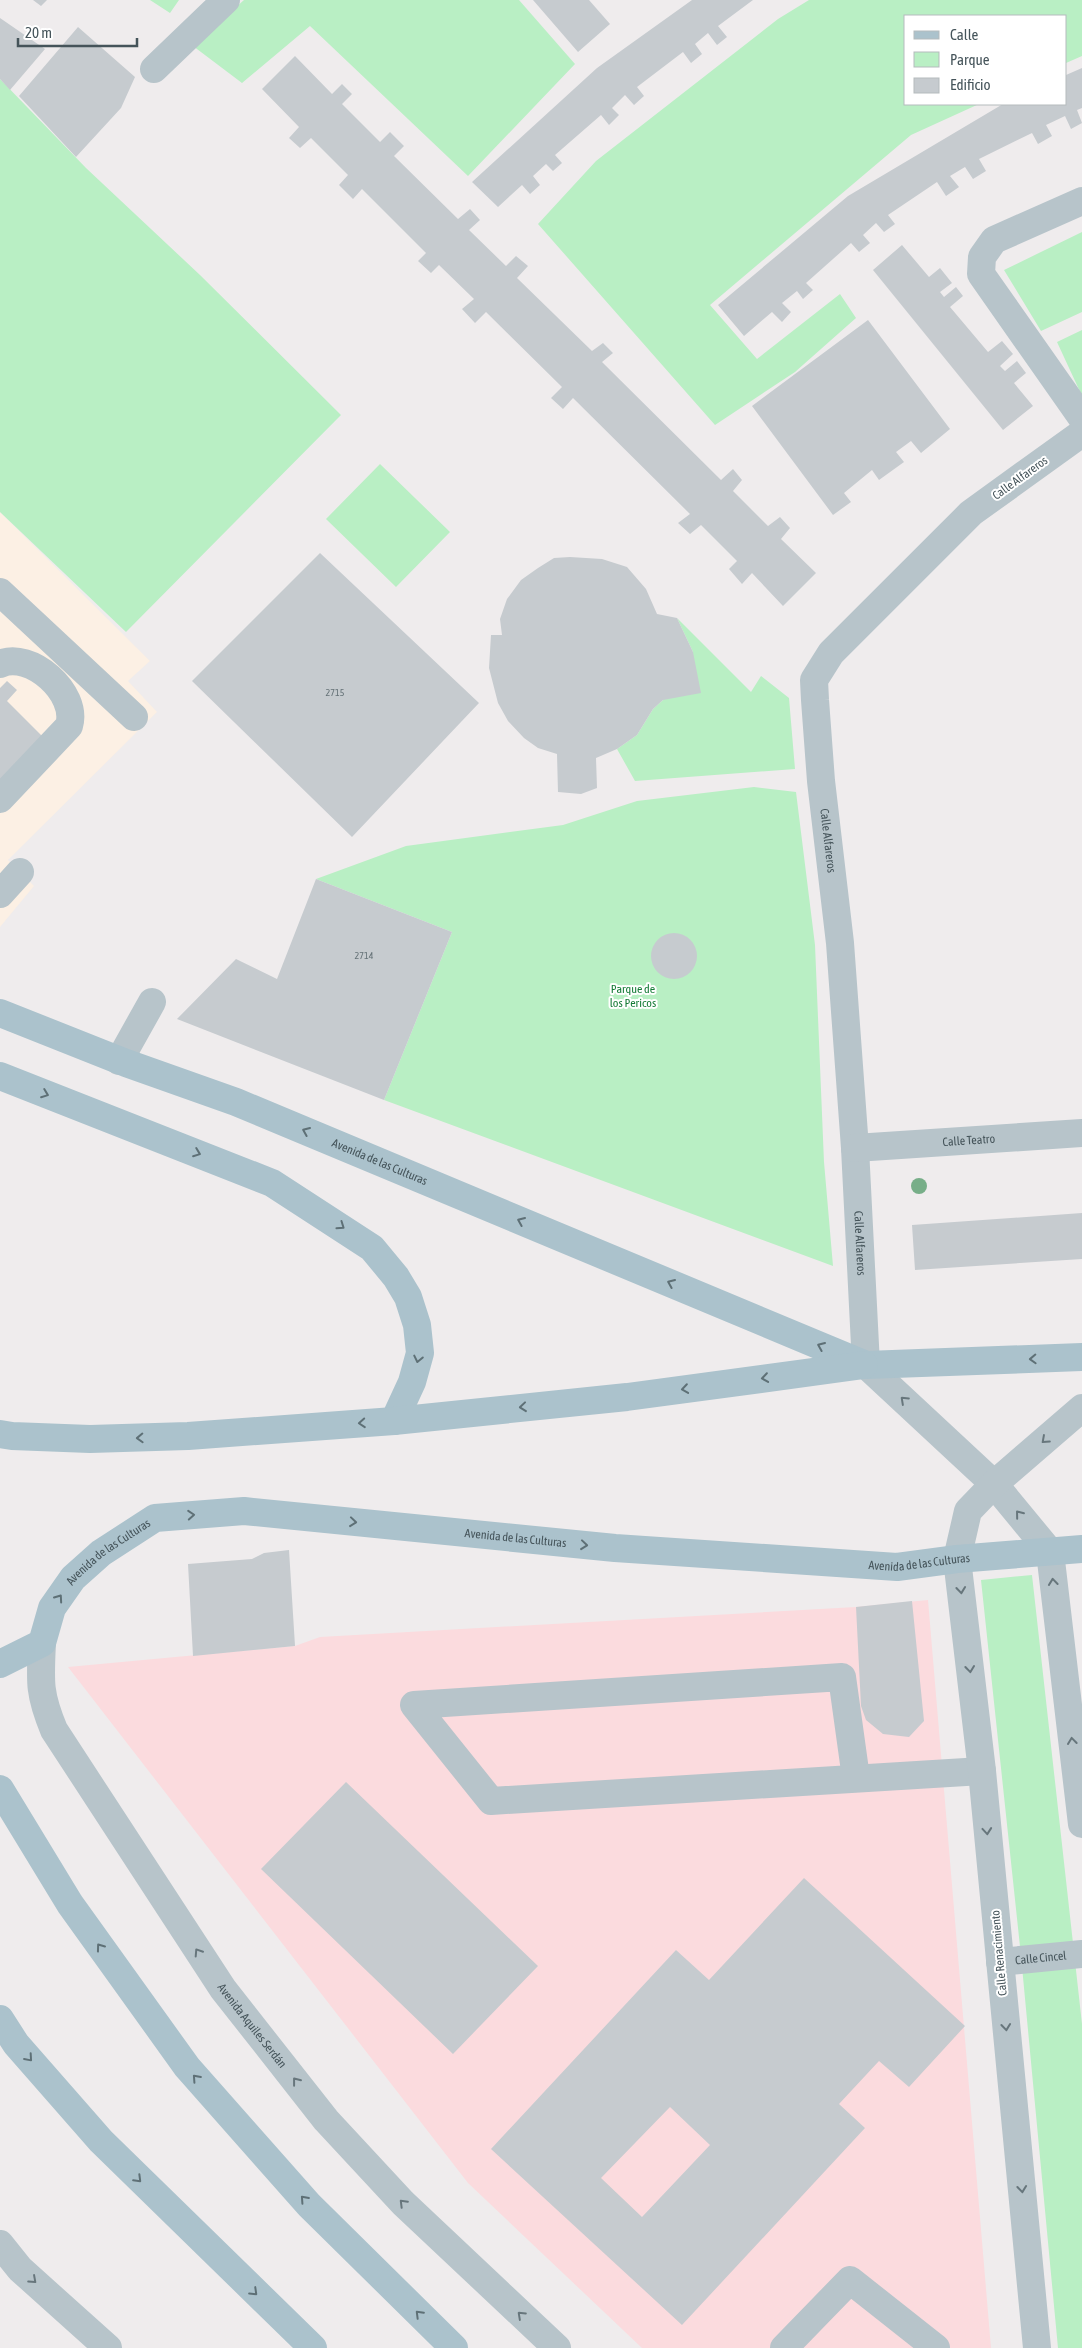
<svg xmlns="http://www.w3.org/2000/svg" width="1082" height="2348" font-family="'Asap Condensed',sans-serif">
<rect width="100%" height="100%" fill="#efeced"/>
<path fill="#fcf0e4" d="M0 512 150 661 128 681 157 712 8 860 34 886 0 927Z"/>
<path fill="#fbdbde" d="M928 1600 991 2348H642L468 2183 68 1667 295 1646 320 1637 856 1607Z"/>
<path fill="#b9efc4" d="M150 0H179L170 13Z
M244 0H519L575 64 468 176 310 26 242 83 193 46Z
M809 0H1082V56L1066 63V16H906V104H979L911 135 710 305 757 359 840 294 856 318 795 372 715 425 538 224 596 161 778 19Z
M0 79 86 168 200 275 341 415 126 632 0 512Z
M1082 232V312L1041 331 1004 270Z
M1082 330V396L1057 342Z
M380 464 450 532 396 587 326 519Z
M677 618 751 692 761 676 789 698 795 769 635 781 617 749 637 735 653 709 663 700 693 652Z
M754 787 796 792 815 945 824 1162 833 1266 384 1100 452 932 316 879 406 846 563 825 637 801Z
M1032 1575 1082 2024V2348H1058L1021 1956 981 1580Z"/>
<path fill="#c6cbcf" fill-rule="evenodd" d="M33 0H47L41 6Z
M533 0H589L610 24 578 52Z
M692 0H753L718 26 727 37 717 45 708 33 695 44 702 54 691 63 683 52 637 87 644 96 634 105 625 95 612 108 619 115 609 125 601 115 555 155 562 163 553 171 546 164 533 176 540 185 530 194 522 185 498 207 472 182 597 68Z
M0 18 45 49 10 90 0 79Z
M78 27 135 77 121 108 76 157 19 96Z
M295 56 332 94 342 84 352 94 342 104 380 142 390 132 404 146 394 156 458 219 470 209 480 220 469 230 506 266 516 256 528 266 517 278 592 351 603 343 613 353 602 362 721 480 733 469 742 480 733 491 768 526 780 517 790 528 781 539 816 573 783 606 752 573 742 584 729 569 737 561 701 525 690 534 678 523 690 514 573 398 563 409 551 398 562 387 486 312 475 323 462 309 474 299 439 265 431 273 418 261 426 253 362 189 353 199 339 185 348 175 311 138 300 148 289 138 299 127 262 89Z
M1082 68V108L1077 110 1082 123 1071 129 1065 116 1046 125 1052 136 1038 144 1032 133 979 159 986 171 973 179 965 167 950 176 959 187 946 196 937 182 888 215 895 224 884 232 876 223 863 235 870 243 859 252 851 243 806 283 813 290 803 299 797 291 782 303 791 312 782 322 772 312 744 336 718 305 848 196 1003 104H1066V75Z
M902 245 929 277 940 268 952 283 940 292 944 297 956 287 963 296 950 307 988 352 1002 341 1013 354 1000 366 1005 371 1017 361 1026 373 1014 383 1033 406 1003 430 873 270Z
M868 320 950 429 921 453 911 441 896 452 904 462 879 480 872 470 844 493 851 502 833 515 752 406Z
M320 553 479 703 352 837 192 681Z
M570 557 602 559 627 567 646 589 657 614 677 618 693 652 701 693 663 700 653 709 637 735 617 749 596 758 597 788 581 794 558 792 557 754 538 748 524 738 508 721 498 703 489 668 491 635H502L500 619 507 599 521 580 538 568 554 558Z
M7 681 17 690 7 701 45 739 0 785V688Z
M316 879 452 932 384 1100 177 1019 236 959 277 979Z
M651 956a23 23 0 1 1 46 0a23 23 0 1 1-46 0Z
M1082 1213V1259L915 1270 912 1225Z
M289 1550 295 1646 193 1656 188 1564 252 1559 264 1553Z
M912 1601 924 1721 909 1737 883 1734 866 1720 861 1706 856 1607Z
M346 1782 538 1966 453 2054 261 1869Z
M804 1878 965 2026 909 2087 879 2061 839 2104 865 2128 682 2325 491 2149 676 1950 709 1980ZM670 2107 710 2145 642 2217 601 2178Z"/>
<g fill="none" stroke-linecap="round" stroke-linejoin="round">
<g stroke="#b7c4ca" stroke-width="28">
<path d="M154 69 226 0"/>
<path d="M1082 201 994 240 982 257 981 274 1082 418"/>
<path id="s1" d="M1082 433 971 513 831 653 814 680 815 700 821 781 840 943 855 1148 866 1365 994 1484 1050 1552 1082 1824"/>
<path d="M0 592 134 717"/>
<path d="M0 664C30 650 79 693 69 726L0 799"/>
<path d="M0 894 20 872"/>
<path d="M119 1061 152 1002"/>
<path id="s2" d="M855 1148 1082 1133"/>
<path id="s3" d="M42 1643C40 1682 39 1694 54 1730L223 1989 326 2120 403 2203 557 2348"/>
<path d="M856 1778 842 1677 414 1705 491 1801 982 1771"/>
<path id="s4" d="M1000 1962 1082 1954"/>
<path d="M0 2244 20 2269 108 2348"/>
<path d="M784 2348 850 2280 936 2348"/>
<path d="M1037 2348 982 1771 957 1559 968 1511 994 1484 1082 1408"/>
</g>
<g stroke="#abc2cc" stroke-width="28">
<path id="s5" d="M0 1013 126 1063 236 1102 866 1365 1082 1357"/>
<path d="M0 1076 272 1183 372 1248 396 1277 408 1297 417 1325 420 1353 412 1382 394 1421"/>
<path d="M0 1434 12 1436 90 1439 188 1436 394 1421 627 1397 864 1365"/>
<path id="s6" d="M0 1664 42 1643 52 1608 73 1578 101 1553 155 1518 244 1511 615 1548 897 1567 957 1559 1082 1549"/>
<path d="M0 1789 70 1904 187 2067 309 2205 454 2348"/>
<path d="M0 2019 16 2044 101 2141 313 2348"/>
</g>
</g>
<circle fill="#77ae88" cx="919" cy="1186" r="8"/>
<defs><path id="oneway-chevron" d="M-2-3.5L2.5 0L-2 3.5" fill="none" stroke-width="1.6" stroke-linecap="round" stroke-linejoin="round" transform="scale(1.25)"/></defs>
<g stroke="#5e7076">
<use href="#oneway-chevron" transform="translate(45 1094) rotate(21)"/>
<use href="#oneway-chevron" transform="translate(306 1131) rotate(-157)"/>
<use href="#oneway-chevron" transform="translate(197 1153) rotate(21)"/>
<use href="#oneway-chevron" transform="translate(521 1221) rotate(-157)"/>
<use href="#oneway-chevron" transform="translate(341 1226) rotate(35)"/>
<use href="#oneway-chevron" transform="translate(671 1283) rotate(-157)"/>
<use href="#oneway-chevron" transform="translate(821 1346) rotate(-157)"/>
<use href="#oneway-chevron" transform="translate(418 1359) rotate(102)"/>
<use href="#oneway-chevron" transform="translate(1033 1359) rotate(178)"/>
<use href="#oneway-chevron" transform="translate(765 1378) rotate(172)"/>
<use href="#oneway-chevron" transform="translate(685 1389) rotate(172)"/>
<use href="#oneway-chevron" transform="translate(523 1407) rotate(174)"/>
<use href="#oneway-chevron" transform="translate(362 1423) rotate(176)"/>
<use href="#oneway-chevron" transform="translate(140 1438) rotate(178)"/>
<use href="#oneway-chevron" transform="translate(191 1515) rotate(-4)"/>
<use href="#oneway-chevron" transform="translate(353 1522) rotate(6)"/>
<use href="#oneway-chevron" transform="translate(584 1545) rotate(6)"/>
<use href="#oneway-chevron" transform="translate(59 1598) rotate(-55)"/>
<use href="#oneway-chevron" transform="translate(100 1947) rotate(-126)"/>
<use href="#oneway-chevron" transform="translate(29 2058) rotate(49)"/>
<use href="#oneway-chevron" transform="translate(196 2078) rotate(-132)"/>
<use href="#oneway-chevron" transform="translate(138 2179) rotate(45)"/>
<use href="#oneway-chevron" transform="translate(304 2199) rotate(-132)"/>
<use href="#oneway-chevron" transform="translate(254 2292) rotate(44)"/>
<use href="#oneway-chevron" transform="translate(419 2314) rotate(-135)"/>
</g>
<g stroke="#67767c">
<use href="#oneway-chevron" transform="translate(904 1400) rotate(-137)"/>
<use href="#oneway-chevron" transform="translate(1045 1440) rotate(138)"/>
<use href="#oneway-chevron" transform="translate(1019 1514) rotate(-129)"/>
<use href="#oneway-chevron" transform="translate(1053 1582) rotate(-96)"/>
<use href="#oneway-chevron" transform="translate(961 1590) rotate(84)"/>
<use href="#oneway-chevron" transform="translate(970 1669) rotate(83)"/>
<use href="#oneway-chevron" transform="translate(1072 1741) rotate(-97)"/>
<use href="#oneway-chevron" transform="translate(987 1831) rotate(85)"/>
<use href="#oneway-chevron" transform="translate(198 1952) rotate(-123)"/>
<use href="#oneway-chevron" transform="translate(1006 2027) rotate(84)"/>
<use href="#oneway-chevron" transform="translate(296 2081) rotate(-128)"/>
<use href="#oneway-chevron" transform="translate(1022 2189) rotate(84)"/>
<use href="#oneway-chevron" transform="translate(403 2203) rotate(-135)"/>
<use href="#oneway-chevron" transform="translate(33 2280) rotate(42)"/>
<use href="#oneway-chevron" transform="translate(521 2315) rotate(-137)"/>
</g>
<g text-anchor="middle" stroke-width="4" stroke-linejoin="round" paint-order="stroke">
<g font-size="10" fill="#657277">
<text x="335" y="696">2715</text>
<text x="364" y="959">2714</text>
</g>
<g font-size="12" fill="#45545a" stroke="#fff">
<text transform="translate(1020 478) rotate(-36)" y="4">Calle Alfareros</text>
<text dy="4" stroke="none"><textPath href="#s1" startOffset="528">Calle Alfareros</textPath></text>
<text dy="4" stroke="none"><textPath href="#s2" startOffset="114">Calle Teatro</textPath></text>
<text dy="4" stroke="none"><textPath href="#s5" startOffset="408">Avenida de las Culturas</textPath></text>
<text dy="4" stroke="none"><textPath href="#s1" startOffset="932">Calle Alfareros</textPath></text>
<text dy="4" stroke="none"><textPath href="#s6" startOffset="584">Avenida de las Culturas</textPath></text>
<text dy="4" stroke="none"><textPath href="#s6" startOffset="164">Avenida de las Culturas</textPath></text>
<text dy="4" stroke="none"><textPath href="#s6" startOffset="989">Avenida de las Culturas</textPath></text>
<text transform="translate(999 1953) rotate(-95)" y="4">Calle Renacimiento</text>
<text dy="4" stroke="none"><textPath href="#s4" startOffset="41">Calle Cincel</textPath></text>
<text dy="4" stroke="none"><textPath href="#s3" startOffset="445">Avenida Aquiles Serdán</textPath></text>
</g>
<g font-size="12" fill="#157b36" stroke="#fff">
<text x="633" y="993">Parque de<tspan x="633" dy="14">los Pericos</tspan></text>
</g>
</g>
<rect x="904" y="15" width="162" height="90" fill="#ffffff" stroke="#b5bbbd"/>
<rect x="914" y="31" width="25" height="8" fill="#abc2cc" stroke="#b5bbbd"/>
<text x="950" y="40" font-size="15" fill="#45545a">Calle</text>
<rect x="914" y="52" width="25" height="15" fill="#b9efc4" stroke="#b5bbbd"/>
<text x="950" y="65" font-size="15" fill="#45545a">Parque</text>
<rect x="914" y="78" width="25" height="15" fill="#c6cbcf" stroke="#b5bbbd"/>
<text x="950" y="90" font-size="15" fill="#45545a">Edificio</text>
<path d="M18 38v8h119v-8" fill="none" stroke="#45545a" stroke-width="2.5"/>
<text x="25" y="38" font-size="15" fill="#45545a" stroke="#ffffff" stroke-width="4" paint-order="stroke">20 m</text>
</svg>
